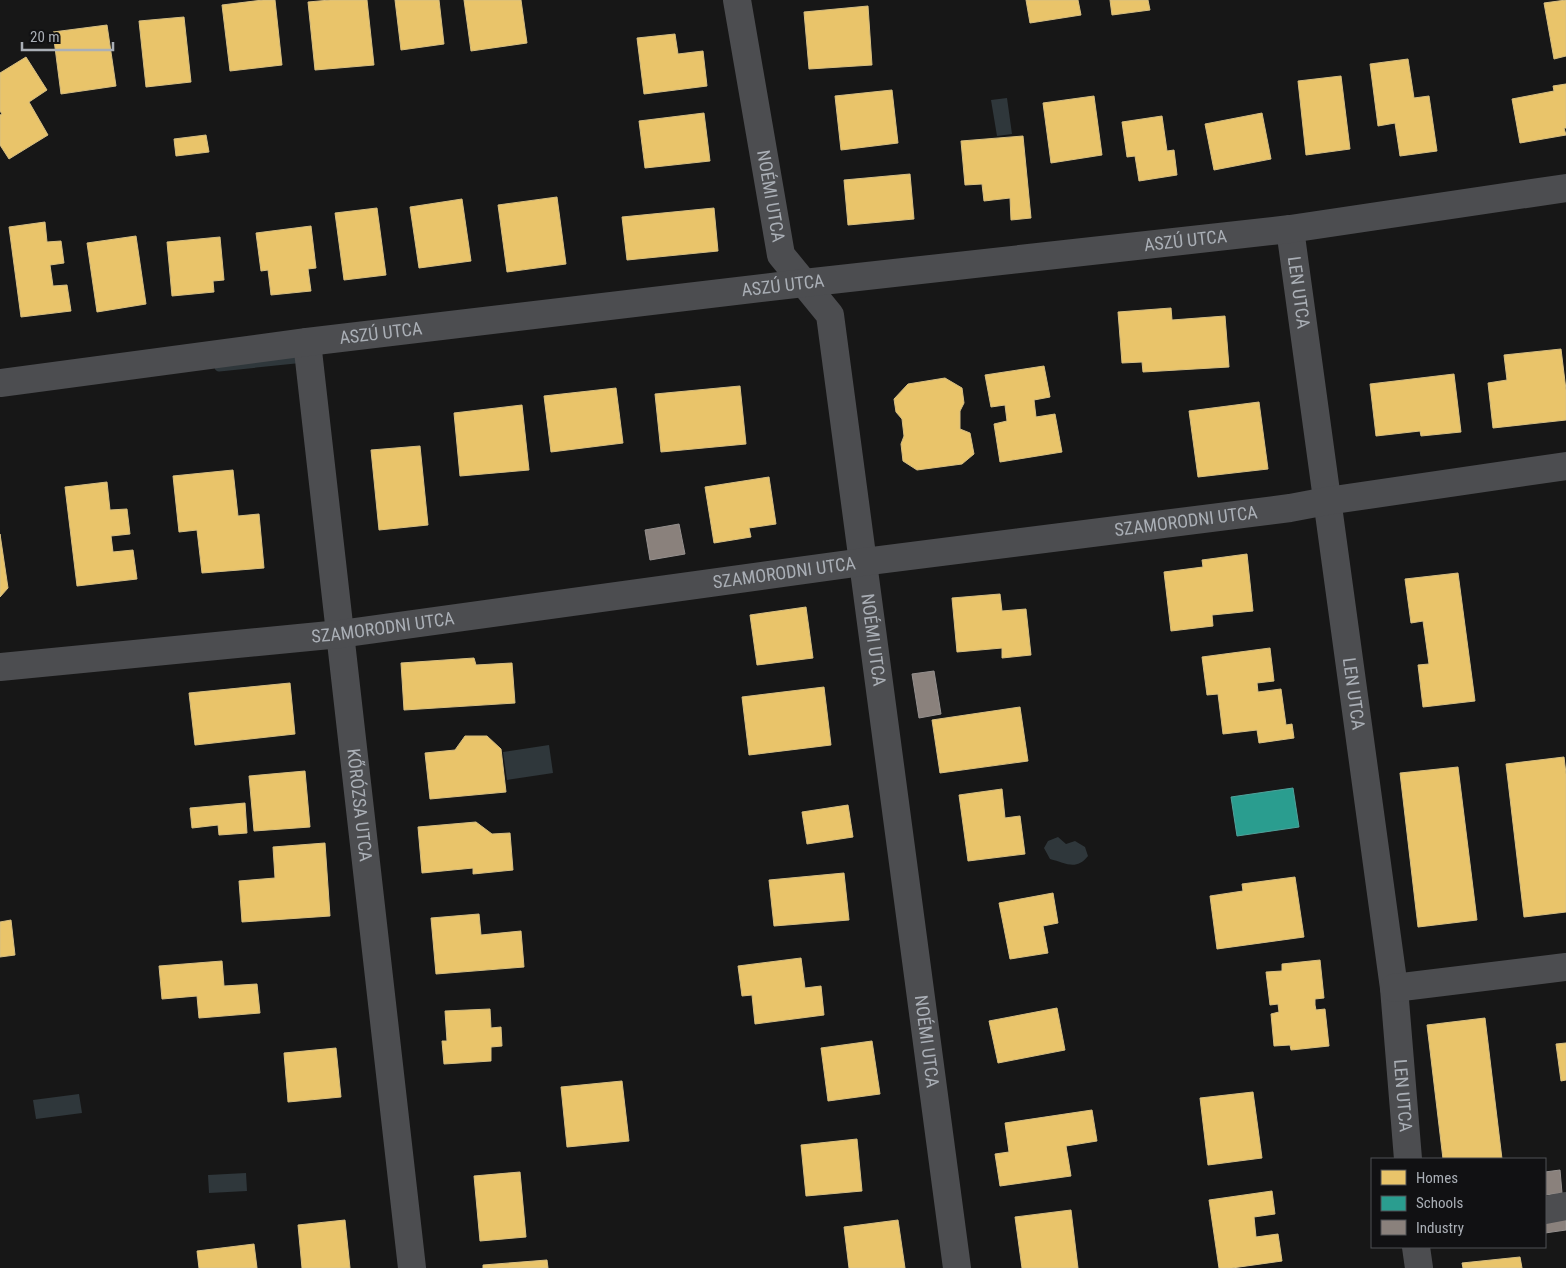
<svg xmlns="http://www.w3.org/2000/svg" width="1566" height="1268" font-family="'Roboto Condensed',sans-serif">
<rect width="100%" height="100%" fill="#171717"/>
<path fill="#2f373b" d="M1007 98 1012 134 997 136 991 100Z
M549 745 553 773 507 780 503 752Z
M1058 837 1066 844 1075 841 1085 847 1088 856C1076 871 1066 863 1050 859L1044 848 1048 841Z
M79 1094 82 1113 36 1119 33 1100Z
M246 1173 247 1191 209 1193 208 1175Z"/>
<path fill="#e9c46a" stroke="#d6be81" d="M263 0H275L282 65 230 71 222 5Z
M330 0H367L374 65 315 70 308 2Z
M395 0H439L444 44 401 50Z
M464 0H521L527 43 471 51Z
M1026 0H1078L1081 15 1030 23Z
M1110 0H1148L1150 10 1112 15Z
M1566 0V56L1554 59 1544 3Z
M868 6 872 65 809 69 804 12Z
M184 17 191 82 146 87 139 21Z
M107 25 116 86 61 94 53 32Z
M675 34 678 54 703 51 707 86 644 94 637 38Z
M26 57 47 90 29 102 48 135 9 159 0 145V115L2 114 0 111V73Z
M1408 59 1414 98 1429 96 1437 151 1400 156 1395 123 1378 126 1370 64Z
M1341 76 1350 149 1306 155 1298 81Z
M1566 84V128H1564L1566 135 1520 143 1512 99 1554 91 1553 86Z
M892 90 898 143 841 150 835 96Z
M1094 96 1102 155 1051 163 1043 103Z
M704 113 710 161 645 168 639 121Z
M1262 113 1271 159 1214 170 1205 124Z
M1162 116 1167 151 1174 150 1177 175 1139 181 1135 156 1127 157 1122 122Z
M206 135 209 152 176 156 174 139Z
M1023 136 1031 218 1011 220 1010 198 984 201 982 184 965 185 961 141Z
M910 174 914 219 848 225 844 180Z
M557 197 566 264 507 272 498 205Z
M462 199 471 261 419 268 410 207Z
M377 208 386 275 344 280 335 213Z
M714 208 718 251 627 260 622 217Z
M45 222 47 242 61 241 64 263 50 265 53 286 67 285 71 311 21 317 9 227Z
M311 226 316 268 308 269 311 291 271 295 268 270 261 271 256 233Z
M136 236 146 304 97 312 87 243Z
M220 237 224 280 213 281 214 292 172 296 167 242Z
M1171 308 1172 320 1225 316 1229 367 1143 372 1142 362 1122 363 1118 312Z
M1561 349 1566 390V420L1493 428 1488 383 1507 380 1504 355Z
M1044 366 1050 397 1034 400 1036 417 1055 414 1062 452 1000 462 994 424 1007 421 1005 405 991 407 985 375Z
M1454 374 1461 432 1421 436 1420 431 1376 436 1370 384Z
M945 378 962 388 964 403 960 411V429L970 433 974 454 962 464 917 470 903 461 901 444 904 436 902 419 896 412 894 399 908 384Z
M740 386 746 444 661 452 655 394Z
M616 388 623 443 551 452 544 396Z
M1259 402 1268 469 1198 477 1189 411Z
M522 405 529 470 460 476 454 413Z
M420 446 428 525 379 530 371 450Z
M233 470 238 516 259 514 264 568 202 573 197 530 179 532 173 476Z
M769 477 776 524 749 528 751 537 714 543 705 487Z
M107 482 110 510 127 509 130 534 111 536 113 552 133 550 137 579 77 586 65 487Z
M0 534 8 588 0 597Z
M1247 554 1253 611 1212 615 1213 626 1171 631 1164 572 1203 567 1202 560Z
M1458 573 1475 701 1423 707 1418 665 1429 664 1423 621 1411 623 1405 579Z
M1000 594 1002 611 1026 609 1031 655 1002 658V648L957 652 952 598Z
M806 607 813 658 757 665 750 615Z
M1270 648 1274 681 1257 683 1258 692 1281 689 1286 725 1292 724 1294 738 1259 743 1257 730 1223 734 1218 694 1207 695 1202 657Z
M474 658 476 665 512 663 515 703 404 710 401 663Z
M290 683 295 734 195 745 189 693Z
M824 687 831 745 749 755 742 697Z
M1020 707 1028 761 940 773 932 720Z
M465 736H487L501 749 506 792 430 799 425 753 455 750Z
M1564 757 1566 774V912L1524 917 1506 764Z
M1458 767 1477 920 1418 927 1400 773Z
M305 771 310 827 254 831 249 776Z
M1002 789 1005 818 1020 816 1025 854 968 861 959 795Z
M245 803 247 833 219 835 218 825 192 828 190 808Z
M848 805 853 837 807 844 802 812Z
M476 822 492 834 510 833 513 870 473 874V868L422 873 418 827Z
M325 843 330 916 242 922 239 881 275 878 273 847Z
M844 873 849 920 774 926 769 880Z
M1295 877 1304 937 1217 949 1210 896 1243 891 1242 884Z
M1053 893 1058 923 1043 926 1048 953 1010 959 999 903Z
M479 914 481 935 521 931 524 967 436 974 431 918Z
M11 920 15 955 0 957V922Z
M801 958 805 988 821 986 824 1015 755 1024 752 995 742 996 738 966Z
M1320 960 1324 998 1315 999V1005L1316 1010 1325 1009 1329 1046 1291 1050 1290 1045 1274 1046 1271 1014 1279 1012 1278 1004 1270 1005 1266 972 1282 971V964Z
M222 961 224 986 257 984 260 1013 199 1018 197 996 162 999 159 966Z
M1057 1008 1065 1050 998 1063 989 1021Z
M490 1009 491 1028 501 1027 502 1046 491 1047V1061L444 1064 442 1041H447L445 1011Z
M1485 1018 1502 1159H1443L1427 1025Z
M872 1041 880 1094 828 1101 821 1048Z
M1566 1043V1080L1561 1081 1556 1044Z
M336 1048 341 1097 288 1102 284 1053Z
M622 1081 629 1141 567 1147 561 1087Z
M1253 1092 1262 1158 1208 1165 1200 1098Z
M1092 1110 1097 1141 1066 1146 1071 1176 1000 1186 995 1154 1009 1152 1005 1123Z
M857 1139 862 1191 806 1196 801 1145Z
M520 1172 526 1237 480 1241 474 1176Z
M1272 1191 1275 1214 1254 1217 1256 1237 1278 1234 1282 1261 1232 1268H1219L1209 1200Z
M1071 1210 1078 1268H1022L1015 1217Z
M345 1220 350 1268H302L298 1225Z
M898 1220 905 1268H849L844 1227Z
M254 1244 257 1268H199L197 1251Z
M1520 1257 1522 1268H1463L1462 1263Z
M547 1260 548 1268H483V1265Z"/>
<path fill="#2a9d8f" stroke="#50a29b" d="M1293 788 1299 827 1237 836 1231 797Z"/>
<path fill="#8a817c" stroke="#948f8d" d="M679 524 685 554 650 560 645 530Z
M934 671 941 714 919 718 912 674Z
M1560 1170 1562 1193 1545 1195V1172Z
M1566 1210V1230L1545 1233V1213Z"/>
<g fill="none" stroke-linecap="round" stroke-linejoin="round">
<path stroke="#2f373b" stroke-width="9" d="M219 367 295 359"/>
<g stroke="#4c4d50" stroke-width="28">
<path id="s1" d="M737 0 781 255 830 315 957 1268"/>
<path id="s2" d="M1290 229 1394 988 1408 1159"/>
<path id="s3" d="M307 342 412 1268"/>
<path id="s4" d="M0 383 307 342 804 283 1290 229 1566 188"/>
<path id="s5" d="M0 667 340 634 863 562 1290 508 1327 501 1566 466"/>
<path d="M1394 988 1566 967"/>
<path d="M1545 1210 1566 1206"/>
<path d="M1416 1247 1419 1268"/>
</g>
</g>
<g text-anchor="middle" stroke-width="5" stroke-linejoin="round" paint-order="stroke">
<g font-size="18" fill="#aaafb6" stroke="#111113">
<text dy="6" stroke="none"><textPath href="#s1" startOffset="199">NOÉMI UTCA</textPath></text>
<text dy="6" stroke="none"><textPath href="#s4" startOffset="1194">ASZÚ UTCA</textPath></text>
<text dy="6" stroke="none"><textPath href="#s4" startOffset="789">ASZÚ UTCA</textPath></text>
<text dy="6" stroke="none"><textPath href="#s2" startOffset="64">LEN UTCA</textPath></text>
<text dy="6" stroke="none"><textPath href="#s4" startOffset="384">ASZÚ UTCA</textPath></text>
<text dy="6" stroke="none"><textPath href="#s5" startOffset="1195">SZAMORODNI UTCA</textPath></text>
<text dy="6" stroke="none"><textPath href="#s5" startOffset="790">SZAMORODNI UTCA</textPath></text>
<text dy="6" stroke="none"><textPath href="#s5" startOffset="385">SZAMORODNI UTCA</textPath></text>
<text dy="6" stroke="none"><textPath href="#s1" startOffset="664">NOÉMI UTCA</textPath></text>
<text dy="6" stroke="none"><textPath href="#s2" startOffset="469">LEN UTCA</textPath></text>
<text dy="6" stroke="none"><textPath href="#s3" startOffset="466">KŐRÓZSA UTCA</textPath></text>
<text dy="6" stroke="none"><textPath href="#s1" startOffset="1069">NOÉMI UTCA</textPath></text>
<text dy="6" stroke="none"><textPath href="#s2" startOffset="874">LEN UTCA</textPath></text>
</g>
</g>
<rect x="1371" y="1158" width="175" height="90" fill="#111113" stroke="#4e5054"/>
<rect x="1381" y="1170" width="25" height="15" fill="#e9c46a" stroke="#4e5054"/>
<text x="1416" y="1183" font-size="15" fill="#aaafb6">Homes</text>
<rect x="1381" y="1196" width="25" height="15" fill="#2a9d8f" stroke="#4e5054"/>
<text x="1416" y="1208" font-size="15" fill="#aaafb6">Schools</text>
<rect x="1381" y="1220" width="25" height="15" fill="#8a817c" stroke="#4e5054"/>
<text x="1416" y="1233" font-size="15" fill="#aaafb6">Industry</text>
<path d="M22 42v8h91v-8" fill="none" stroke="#aaafb6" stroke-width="2.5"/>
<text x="30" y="42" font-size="15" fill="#aaafb6" stroke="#111113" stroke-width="4" paint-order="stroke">20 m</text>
</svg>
